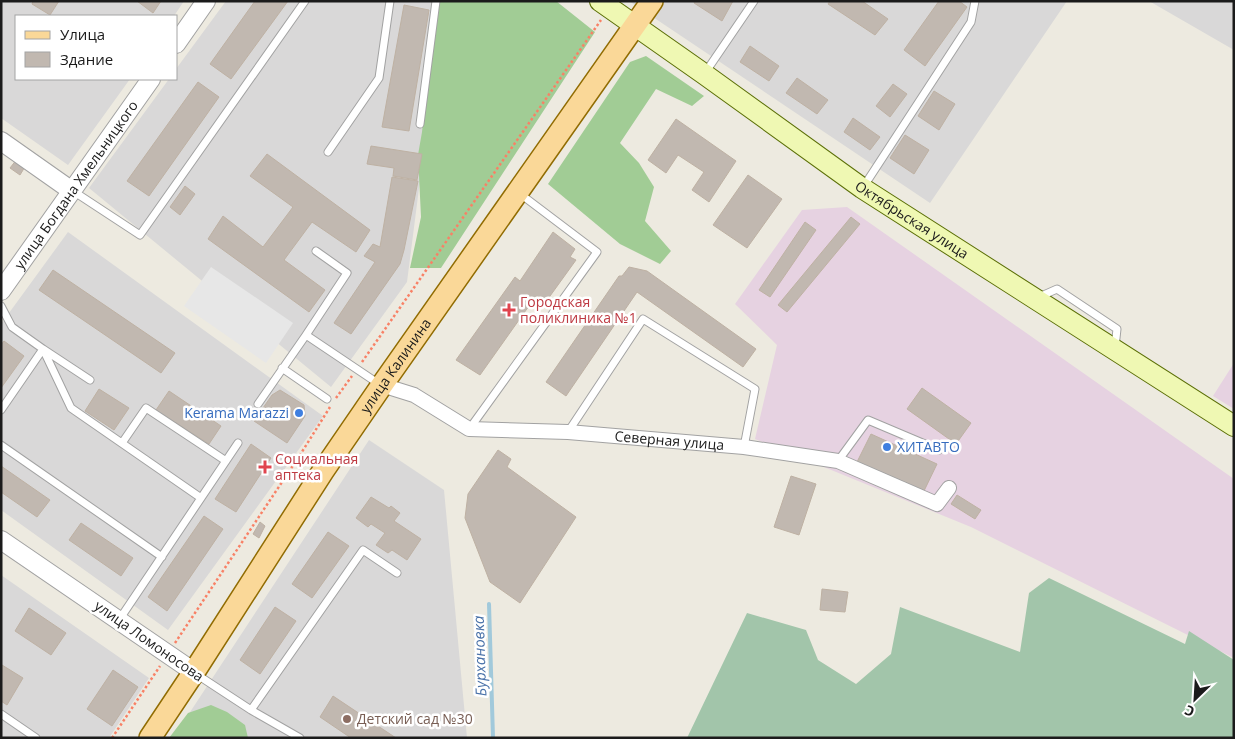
<svg xmlns="http://www.w3.org/2000/svg" width="1235" height="739" font-family="'Open Sans',sans-serif">
<rect width="100%" height="100%" fill="#edeae0"/>
<path fill="#d9d8d8" d="M1 1H184L174 16H16V79H130L68 165 1 118Z
M226 1H443L407 282 331 387 89 188 169 79H176V69Z
M629 1H1067L930 203Z
M1149 1H1234V50Z
M68 232 323 416 168 630 1 510V324Z
M369 440 444 490 467 738H173Z
M1 575 149 678 109 738H1Z"/>
<path fill="#e6d2e1" d="M847 207 1234 479V658L971 527 755 439 777 345 735 304 802 210Z
M1234 363V409L1213 396Z"/>
<path fill="#a1cc95" d="M436 1H556L595 32 441 268H410L421 217 418 155 422 132Z
M646 56 704 96 692 106 656 89 620 143 639 163 654 187 645 221 671 251 660 264 620 244 548 184 630 62Z
M211 705 227 712 245 725 248 738H169L188 713Z"/>
<path fill="#a2c5aa" d="M1049 578 1185 644 1189 631 1234 660V738H687L747 613 806 630 818 660 856 684 891 654 900 607 1020 652 1029 593Z"/>
<path fill="#e7e7e7" d="M211 267 293 323 266 363 184 306Z"/>
<g fill="none" stroke-linecap="round" stroke-linejoin="round">
<path stroke="#a1c9db" stroke-width="4" d="M489 604 493 738"/>
</g>
<path fill="#c1b8b0" stroke="#beb1a3" d="M33 1H59L50 15 32 4Z
M137 1H161L153 13Z
M255 1H288L231 79 210 64Z
M695 1H733L722 21 694 3Z
M830 1H862L888 19 875 35 828 4Z
M939 1H959L967 7 925 66 904 50Z
M404 5 429 10 409 131 382 127Z
M750 46 779 66 769 81 740 62Z
M797 78 828 100 817 114 786 93Z
M198 82 219 97 149 196 127 181Z
M893 84 907 94 890 117 876 106Z
M934 91 955 104 939 130 918 116Z
M853 118 880 137 870 150 844 132Z
M676 119 736 161 709 202 692 190 704 172 678 155 666 173 648 160Z
M905 135 929 150 914 174 890 158Z
M371 146 422 154 417 180 393 176 394 168 367 164Z
M267 154 370 230 356 252 312 222 284 260 325 290 309 312 208 239 223 216 263 247 293 207 250 176Z
M17 159 26 165 20 175 10 168Z
M748 175 782 199 747 248 713 225Z
M392 177 418 181 404 250 400 264 351 334 334 323 375 262 364 256 373 244 380 247Z
M185 186 195 194 180 215 170 207Z
M851 217 860 224 787 312 778 305Z
M805 222 816 230 770 297 759 290Z
M553 232 575 249 570 257 576 260 545 303 536 296 480 375 456 360 515 277 520 281Z
M629 267 647 271 756 349 743 367 637 292 566 396 546 382 619 276H622Z
M53 270 175 353 161 373 39 290Z
M4 341 24 356 1 388V345Z
M922 388 971 423 956 444 907 409Z
M99 389 129 408 114 430 85 411Z
M280 390 304 405 305 416 287 443 254 421 272 395Z
M169 391 221 426 209 444 156 410Z
M871 434 937 464 923 493 857 462Z
M251 444 271 458 236 512 215 499Z
M498 450 511 459 507 467 576 517 520 603 490 582 465 518 468 494Z
M1 466 50 500 37 517 1 492Z
M791 476 816 484 799 535 774 527Z
M957 495 981 510 975 519 951 504Z
M371 497 389 508 391 506 400 513 394 521 421 539 407 560 392 550 388 553 376 545 385 533 371 524 368 527 356 518Z
M204 516 223 529 167 611 148 597Z
M260 522 265 526 259 538 253 534Z
M81 523 133 558 121 576 69 540Z
M328 532 349 546 312 598 292 584Z
M822 589 848 592 845 612 820 610Z
M275 607 296 621 260 674 240 660Z
M29 608 66 633 51 655 15 631Z
M2 665 23 678 7 705 1 701Z
M113 670 138 687 112 726 87 709Z
M333 696 396 738H351L320 717Z"/>
<g fill="none" stroke-linecap="round" stroke-linejoin="round">
<defs>
<path id="service" d="M705 73 754 1
M420 124 436 1
M328 152 379 78 390 1
M864 186 971 22 975 1
M73 191 140 235 305 1
M316 251 347 273 306 335 379 384
M1039 297 1057 289 1117 329 1115 347
M1 306 12 327 43 349 71 408 201 498
M282 368 327 399
M258 404 306 335
M1 410 43 349 90 380
M470 428 597 252 519 193
M568 432 643 319 755 389 744 447
M122 443 146 408 226 461
M1 445 162 557
M838 461 868 420 939 450
M119 620 238 443
M196 674 251 710 300 738
M251 710 363 550 397 573
M1 714 36 738"/>
<g id="minor">
<path id="s1" d="M382 385 414 395 469 429 568 432 744 447 838 461 937 504 949 488"/>
</g>
<g id="tertiary">
<path d="M176 44 206 1"/>
<path d="M1 141 72 191"/>
<path id="s2" d="M1 291 151 79"/>
<path d="M1 540 194 672"/>
</g>
<g id="secondary">
<path id="s3" d="M600 1 704 74 862 188 1234 426"/>
</g>
<g id="primary">
<path id="s4" d="M150 738 194 672 323 471 382 385 652 1"/>
</g>
</defs>
<use href="#service" stroke="#a2a2a2" stroke-width="9"/>
<use href="#minor" stroke="#a2a2a2" stroke-width="16"/>
<use href="#tertiary" stroke="#a2a2a2" stroke-width="20"/>
<use href="#secondary" stroke="#5b6f06" stroke-width="22"/>
<use href="#primary" stroke="#916c02" stroke-width="24"/>
<path stroke="#f88166" stroke-width="2.5" stroke-dasharray="2.5 2.5" stroke-linecap="butt" d="M362 362 601 20
M336 398 352 376
M175 643 300 455 330 407
M112 738 160 666"/>
<use href="#service" stroke="#fff" stroke-width="7"/>
<use href="#minor" stroke="#fff" stroke-width="14"/>
<use href="#tertiary" stroke="#fff" stroke-width="18"/>
<use href="#secondary" stroke="#eff8b3" stroke-width="20"/>
<use href="#primary" stroke="#fad898" stroke-width="21"/>
</g>
<g fill="#e0444e" stroke="#fff" stroke-width="2">
<path d="M506.5 302.5h5v5h5v5h-5v5h-5v-5h-5v-5h5z"/>
<path d="M262.5 459.5h5v5h5v5h-5v5h-5v-5h-5v-5h5z"/>
</g>
<g fill="#3f7fe0" stroke="#fff" stroke-width="2">
<circle cx="299" cy="413" r="5"/>
<circle cx="887" cy="447" r="5"/>
</g>
<circle fill="#8d6e63" stroke="#fff" stroke-width="2" cx="347" cy="719" r="5"/>
<g text-anchor="middle" stroke-width="5" stroke-linejoin="round" paint-order="stroke">
<g font-size="14" fill="#1b1b1b" stroke="#fff">
<text dy="5" stroke="none"><textPath href="#s2" startOffset="130">улица Богдана Хмельницкого</textPath></text>
<text dy="5" stroke="none"><textPath href="#s3" startOffset="381">Октябрьская улица</textPath></text>
<text dy="5" stroke="none"><textPath href="#s4" startOffset="446">улица Калинина</textPath></text>
<text dy="5" stroke="none"><textPath href="#s1" startOffset="299">Северная улица</textPath></text>
<text transform="translate(149 641) rotate(35)" y="5">улица Ломоносова</text>
</g>
<g font-size="14" fill="#be3a42" stroke="#fff" text-anchor="start">
<text x="520" y="307">Городская<tspan x="520" dy="16">поликлиника №1</tspan></text>
<text x="275" y="464">Социальная<tspan x="275" dy="16">аптека</tspan></text>
</g>
<g font-size="14" fill="#366cbe" stroke="#fff" text-anchor="end">
<text x="289" y="418">Kerama Marazzi</text>
<text x="897" y="452" text-anchor="start">ХИТАВТО</text>
</g>
<g font-size="14" fill="#785e54" stroke="#fff" text-anchor="start">
<text x="357" y="724">Детский сад №30</text>
</g>
<g font-size="15" font-style="italic" fill="#4a72a9" stroke="#fff">
<text transform="translate(480 656) rotate(-92)" y="5">Бурхановка</text>
</g>
</g>
<rect width="1235" height="739" fill="none" stroke="#1b1b1b" stroke-width="5"/>
<rect x="15" y="15" width="162" height="65" fill="#ffffff" stroke="#a4a4a4"/>
<rect x="25" y="31" width="25" height="8" fill="#fad898" stroke="#a4a4a4"/>
<text x="60" y="40" font-size="15" fill="#1b1b1b">Улица</text>
<rect x="25" y="52" width="25" height="15" fill="#c1b8b0" stroke="#a4a4a4"/>
<text x="60" y="65" font-size="15" fill="#1b1b1b">Здание</text>
<g transform="translate(1195 699) rotate(205)" stroke="#ffffff" stroke-width="4" paint-order="stroke">
<path d="M0-4L9 19L0 12L-9 19Z" fill="#1b1b1b"/>
<text y="-8" font-size="14" font-weight="bold" text-anchor="middle" fill="#1b1b1b">С</text>
</g>
</svg>
